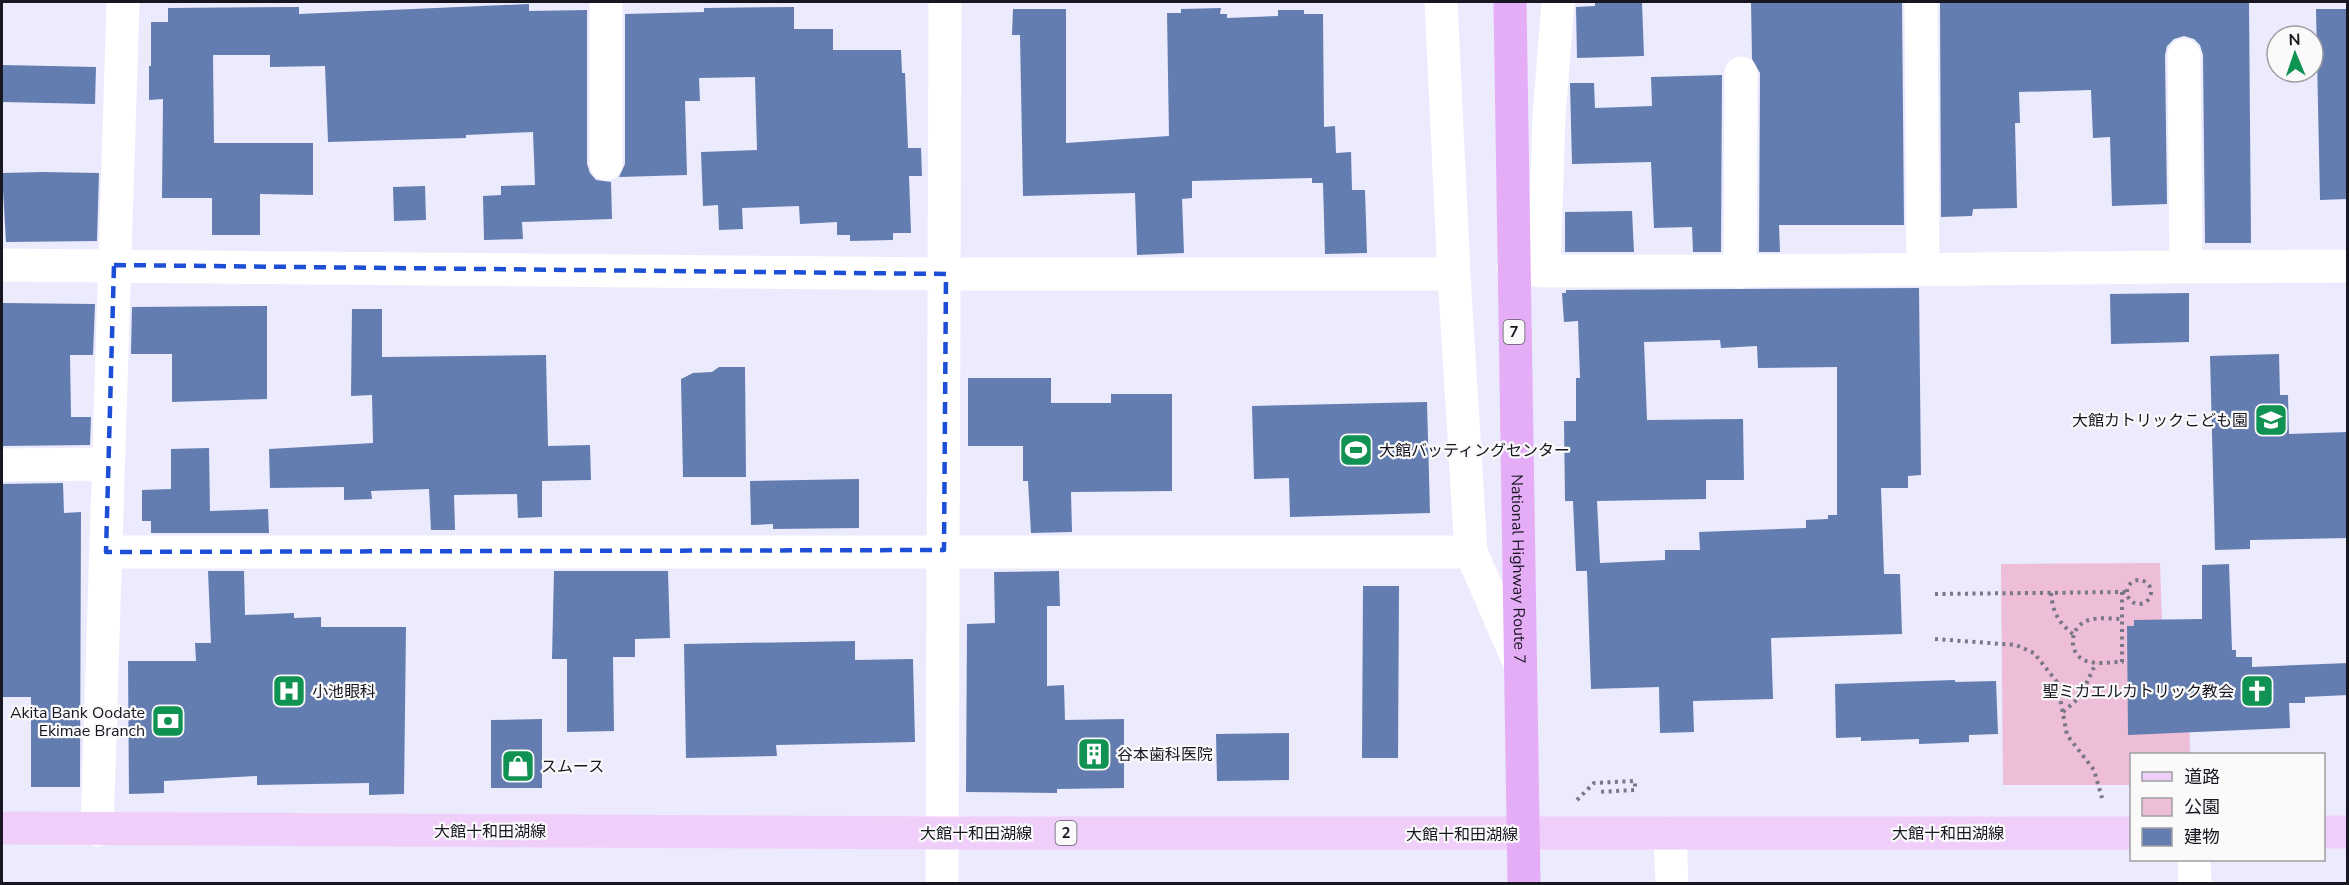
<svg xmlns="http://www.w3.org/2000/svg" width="2349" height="885" font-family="'Nunito Sans','Noto Sans JP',sans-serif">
<rect width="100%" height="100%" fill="#eceafd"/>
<path fill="#eebdd7" d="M2160 563 2162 622 2187 621 2190 754H2132L2131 785H2003L2001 564Z"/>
<path fill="#637db1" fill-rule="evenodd" d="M1595 2H1642L1644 56 1577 58 1576 7 1595 6Z
M1751 2H1902L1904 225H1779L1780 252H1759L1760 73 1752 59Z
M1940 2H2249L2251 243H2205L2203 55 2200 45 2194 39 2184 36 2174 39 2167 46 2165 55 2167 204 2112 206 2110 137 2093 138 2091 90 2019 92 2020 123H2015L2017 208 1973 209 1972 216 1941 217Z
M529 4V11L587 10V164L590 173 596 180 611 182 612 219 522 222 523 239 484 240 483 196 501 195V186L535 185 533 132 466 135V138L328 142 325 66 270 67V55H213L214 143H313V195L260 194V235H212V198H162L163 99 149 100V66H151V22H168V8L299 7V14Z
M794 7V29H833V50H901L902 73H905L908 148H921L922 176H909L911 233H893V240L850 241V235H837V222L800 224 799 206 742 208 743 229 719 230 718 205 703 206 701 152 757 150 755 77 699 78 700 101H685L687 175 619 177 625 164V14L704 12V8Z
M1221 8 1220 14H1227V18L1278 16V10H1304V14H1323L1324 127 1335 126 1336 153 1351 152 1352 190H1365L1367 253 1325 254 1323 183H1312V178L1192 181V198L1182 199 1184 253 1137 255 1135 193 1023 196 1020 35H1012L1013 9H1066V143L1169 136 1167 13H1181V9Z
M2316 9H2348V199L2320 200Z
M2 65 96 67 95 104 2 102Z
M1722 75 1721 252H1693L1692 227 1654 228 1651 162 1572 164 1570 83H1594L1595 108 1652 106 1651 77Z
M43 172 99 173 97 241 6 242 2 173Z
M425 186 426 220 394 221 393 187Z
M1632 211 1634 252H1565V212Z
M1919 288 1921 475 1908 476V488H1881L1884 574H1900L1902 634 1771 638 1773 699 1693 701 1694 732 1660 733 1659 687 1591 689 1587 571H1576L1573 501H1565L1564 421H1576V378H1580L1578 321 1564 322 1562 293H1566V290ZM1720 340 1721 348 1757 346 1758 368 1837 367V515H1828V519L1806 520V528L1699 532 1700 550H1665V560L1600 563 1597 501 1706 499V480H1744L1743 419 1647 420 1644 342Z
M2189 293V342L2111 344 2110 294Z
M2 303 95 304 93 355H70L71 417H91L90 445 2 446Z
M267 306V399L172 402V354H131L132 307Z
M352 309H382V357L546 355 548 446 590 445 591 480 542 481V517L518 518 517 494 454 495 455 530H431L429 489 371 491 372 499 344 500V487L270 488 269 449 373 443 372 395 351 396Z
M2279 354 2280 395H2288L2289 434 2348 432V538L2250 540V549L2215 550 2210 356Z
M719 367H745L746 477H683L681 379 693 373 712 372Z
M968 378H1051V403H1111V394H1172V491L1071 492 1072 532 1031 533 1028 481H1023V446H968Z
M1427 402 1430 513 1290 517 1289 478 1254 479 1252 406Z
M209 448 210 511 268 509 269 533H151V521H142V490L171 489V449Z
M859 479V528L773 529V524L751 525 750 481Z
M63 483 64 513 81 512 80 787H31V697H2V484Z
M2229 564 2232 650H2236V657H2252V667L2348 663V695L2305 697V703H2289L2290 728 2128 735 2127 626H2134V620L2202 619V565Z
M208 571H244L245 615 294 613V618L321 617V627H406L404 794 369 795V783L257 785V776L164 781V793L129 794 128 661H196L195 643H211Z
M554 571H668L670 638 635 639V657H613L614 731 567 732V659H552Z
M1059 571 1060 606H1047V686L1064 685 1065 720 1124 719V788L1057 789V793L966 792 967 624 995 623 994 572Z
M1363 586H1399L1398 758H1362Z
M855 641V660L913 659 915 742 776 745 777 756 686 758 684 644Z
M1955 680V682L1996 681 1998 734 1969 735V742L1919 744V739L1861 741V737L1836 738 1835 684Z
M542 719V788H491V720Z
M1289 733V780L1217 781 1216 734Z"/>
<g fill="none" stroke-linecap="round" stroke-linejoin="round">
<path stroke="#787785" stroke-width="4" stroke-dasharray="3 4.5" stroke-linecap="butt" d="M2127 592a12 12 0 1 1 24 0a12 12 0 1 1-24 0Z
M2122 592V619C2112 619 2099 617 2089 620 2070 625 2067 652 2084 660 2094 665 2111 662 2122 662V619
M2051 593C2053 613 2058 622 2074 635
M1935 594 2126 592
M1935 639 2016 645 2034 653 2057 682 2067 735 2094 770 2102 798
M2063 712 2080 697 2096 663
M1577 800 1594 783 1635 781V790L1597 792"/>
<path stroke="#fff" stroke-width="33" d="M1441 2 1454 274 1471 552 1519 662
M1921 2 1923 268
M2184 55 2186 266
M606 164V2
M2 265 946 274H1454
M1513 268 1544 271C1812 272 2080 267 2348 266
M1544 271 1549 116 1558 2
M1740 272 1741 73
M2 465 108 464
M106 552H1471
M97 830 123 2
M1670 833 1672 884
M2194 860 2195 884
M942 884 945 2"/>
<path stroke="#f0cefa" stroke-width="33" d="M2 828 944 833H2132
M2324 832H2348"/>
<path stroke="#e6adf7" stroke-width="33" id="s1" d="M1510 2 1524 884"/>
</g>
<path fill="none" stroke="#1d4ed8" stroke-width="4.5" stroke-dasharray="12 8" stroke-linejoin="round" d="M114 265 946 274 944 550 106 552Z"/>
<defs>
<symbol id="school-square" viewBox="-11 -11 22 22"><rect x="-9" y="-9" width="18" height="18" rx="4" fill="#109352" stroke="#fafafa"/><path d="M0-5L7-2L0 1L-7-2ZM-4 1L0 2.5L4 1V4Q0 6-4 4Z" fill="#fff"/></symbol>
<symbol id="stadium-square" viewBox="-11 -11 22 22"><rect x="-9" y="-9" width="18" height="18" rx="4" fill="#109352" stroke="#fafafa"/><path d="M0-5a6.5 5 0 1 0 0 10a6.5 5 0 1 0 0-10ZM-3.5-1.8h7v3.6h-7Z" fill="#fff"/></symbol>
<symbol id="hospital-square" viewBox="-11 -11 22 22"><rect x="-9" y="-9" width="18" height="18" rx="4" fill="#109352" stroke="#fafafa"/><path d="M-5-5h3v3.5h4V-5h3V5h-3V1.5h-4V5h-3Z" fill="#fff"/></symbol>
<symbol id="church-square" viewBox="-11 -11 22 22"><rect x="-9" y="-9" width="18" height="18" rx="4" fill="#109352" stroke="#fafafa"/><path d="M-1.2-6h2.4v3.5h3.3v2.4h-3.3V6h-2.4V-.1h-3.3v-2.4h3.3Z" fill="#fff"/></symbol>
<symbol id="bank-square" viewBox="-11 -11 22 22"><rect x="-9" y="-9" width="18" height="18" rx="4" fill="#109352" stroke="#fafafa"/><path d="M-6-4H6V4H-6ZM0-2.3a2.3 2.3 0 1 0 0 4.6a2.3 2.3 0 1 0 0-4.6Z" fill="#fff"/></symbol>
<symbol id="building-square" viewBox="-11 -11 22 22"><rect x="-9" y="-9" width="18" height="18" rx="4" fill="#109352" stroke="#fafafa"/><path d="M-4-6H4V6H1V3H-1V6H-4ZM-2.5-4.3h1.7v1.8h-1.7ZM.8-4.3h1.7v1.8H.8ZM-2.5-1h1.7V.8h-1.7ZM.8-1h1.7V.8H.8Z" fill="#fff"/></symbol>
<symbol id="shop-square" viewBox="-11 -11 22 22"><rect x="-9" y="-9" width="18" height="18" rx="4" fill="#109352" stroke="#fafafa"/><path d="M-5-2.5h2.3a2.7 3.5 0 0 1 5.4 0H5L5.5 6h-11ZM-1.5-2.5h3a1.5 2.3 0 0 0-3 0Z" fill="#fff"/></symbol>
</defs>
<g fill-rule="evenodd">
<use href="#school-square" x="2252" y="401" width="38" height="38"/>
<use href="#stadium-square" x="1337" y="431" width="38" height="38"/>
<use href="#hospital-square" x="270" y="672" width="38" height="38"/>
<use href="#church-square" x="2238" y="672" width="38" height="38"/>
<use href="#bank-square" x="149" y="702" width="38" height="38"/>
<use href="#building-square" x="1075" y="735" width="38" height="38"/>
<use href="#shop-square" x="499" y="747" width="38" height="38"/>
</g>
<g text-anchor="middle" stroke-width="4.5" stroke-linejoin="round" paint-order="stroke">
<g fill="#fafafa" stroke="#5b5a62" stroke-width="1.5">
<rect x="1503.5" y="320" width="21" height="24" rx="4.5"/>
<rect x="1055.5" y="821" width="21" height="24" rx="4.5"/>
</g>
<g font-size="15" font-weight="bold" fill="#171621">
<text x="1514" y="337">7</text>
<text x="1066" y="838">2</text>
</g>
<g font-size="16" fill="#171621" stroke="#fafafa" text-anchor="start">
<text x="2248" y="426" text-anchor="end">大館カトリックこども園</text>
<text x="1379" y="456">大館バッティングセンター</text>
<text x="312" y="697">小池眼科</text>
<text x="2234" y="697" text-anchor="end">聖ミカエルカトリック教会</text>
<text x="145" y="718" text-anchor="end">Akita Bank Oodate<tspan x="145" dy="18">Ekimae Branch</tspan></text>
<text x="1117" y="760">谷本歯科医院</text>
<text x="541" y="772">スムース</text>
</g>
<g font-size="16" fill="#171621" stroke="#fafafa">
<text dy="6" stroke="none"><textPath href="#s1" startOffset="567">National Highway Route 7</textPath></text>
<text x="490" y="837">大館十和田湖線</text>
<text x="976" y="839">大館十和田湖線</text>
<text x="1948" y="839">大館十和田湖線</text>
<text x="1462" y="840">大館十和田湖線</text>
</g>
</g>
<rect width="2349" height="885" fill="none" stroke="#171621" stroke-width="6"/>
<rect x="2130" y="753" width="195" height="108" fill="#fafafa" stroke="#9f9fa3" stroke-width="1.5"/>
<rect x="2142" y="772" width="30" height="9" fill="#f0cefa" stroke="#9f9fa3" stroke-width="1.5"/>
<text x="2184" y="783" font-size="18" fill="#171621">道路</text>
<rect x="2142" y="798" width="30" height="18" fill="#eebdd7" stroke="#9f9fa3" stroke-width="1.5"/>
<text x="2184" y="813" font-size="18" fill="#171621">公園</text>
<rect x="2142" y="828" width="30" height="18" fill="#637db1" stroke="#9f9fa3" stroke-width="1.5"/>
<text x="2184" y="843" font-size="18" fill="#171621">建物</text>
<g transform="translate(2295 54) rotate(358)"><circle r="28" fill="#fafafa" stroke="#9f9fa3" stroke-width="1.5"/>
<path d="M0-4.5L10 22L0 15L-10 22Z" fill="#109352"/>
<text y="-9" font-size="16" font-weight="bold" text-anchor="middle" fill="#171621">N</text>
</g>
</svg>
